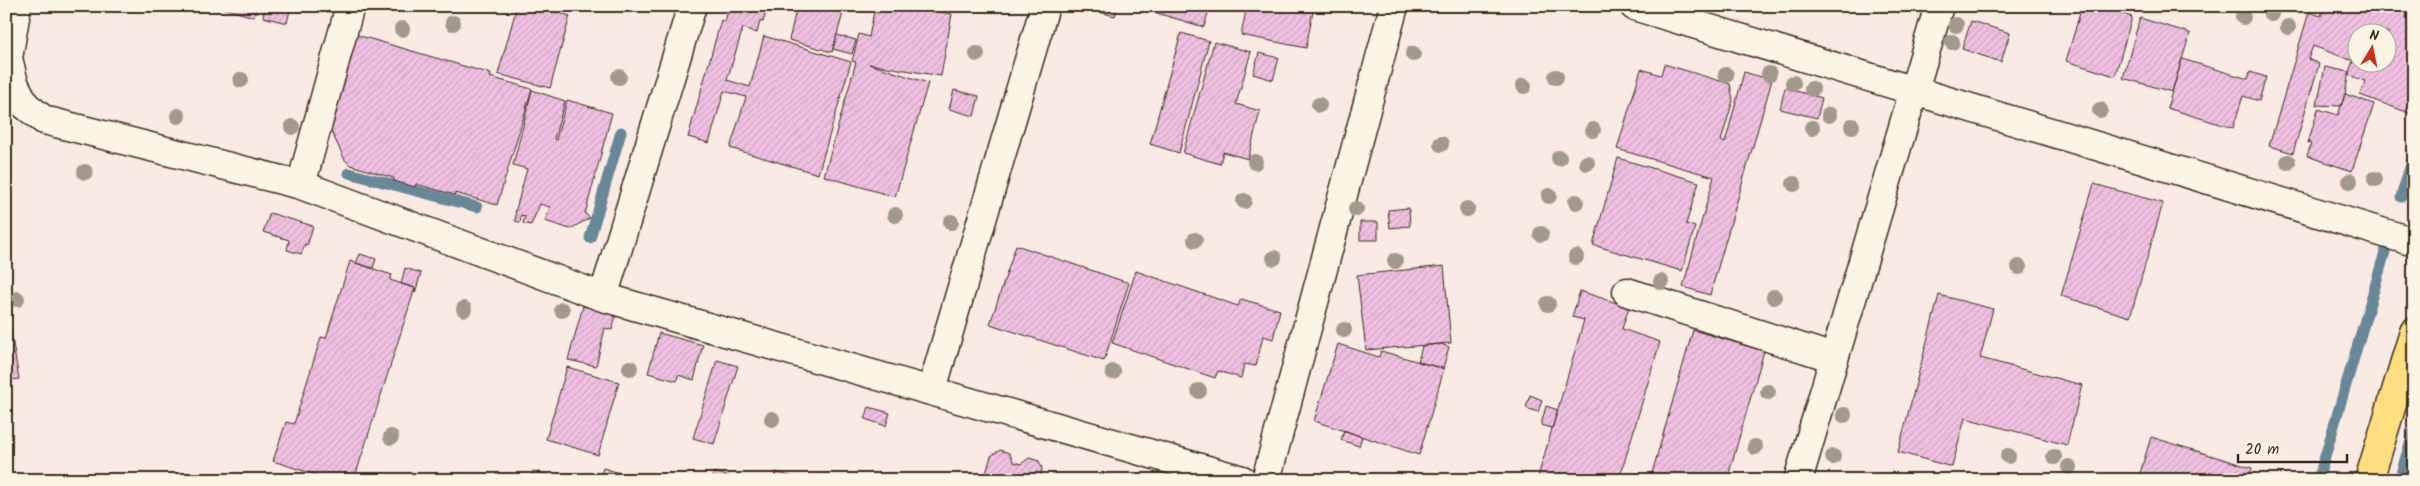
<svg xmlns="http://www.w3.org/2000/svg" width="2420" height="486" font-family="Kalam,sans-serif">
<defs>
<pattern id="building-hatch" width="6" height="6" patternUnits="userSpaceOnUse" patternTransform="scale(1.25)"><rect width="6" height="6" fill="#f0c0e2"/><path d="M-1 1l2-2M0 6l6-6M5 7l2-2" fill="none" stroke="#cfa5c1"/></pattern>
</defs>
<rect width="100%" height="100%" fill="#faeae4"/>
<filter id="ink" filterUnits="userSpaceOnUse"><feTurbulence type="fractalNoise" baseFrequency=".02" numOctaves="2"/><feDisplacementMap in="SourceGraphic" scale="10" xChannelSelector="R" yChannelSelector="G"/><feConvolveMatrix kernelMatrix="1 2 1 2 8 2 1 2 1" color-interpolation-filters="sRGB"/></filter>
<g filter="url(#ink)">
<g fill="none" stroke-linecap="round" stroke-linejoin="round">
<path stroke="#688897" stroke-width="11" d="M349 173 477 207
M2401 197 2414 154
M590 238 621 132
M2318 480 2385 252
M2399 480 2414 430"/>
</g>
<path fill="url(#building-hatch)" stroke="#3b2a1e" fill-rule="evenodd" d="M215 6H257L254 17Z
M265 6H291L287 23 263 17Z
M517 6H534L570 16 550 88 498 74Z
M729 6H768L763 22 760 21 757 33 743 28 727 80 750 87 764 36 851 62 818 174 730 148 746 97 724 91 709 143 688 137 721 20 725 22Z
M797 6H845L832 52 789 40Z
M875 6H905L952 14 941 76 869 64 928 83 895 197 824 176 856 62 852 61 859 34 869 37Z
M1076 6H1118L1115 16Z
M1133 6H1210L1204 27Z
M1247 6H1314L1306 48 1241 35Z
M2082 6H2100L2132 17 2115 76 2066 61Z
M2325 6H2387L2414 15V110L2412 114 2360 95 2365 81 2348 75 2353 61 2313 46 2308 59 2319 64 2293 153 2269 146 2309 12 2321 16ZM2358 32H2388V62H2358Z
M2140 18 2190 33 2172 92 2123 78Z
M1971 21 2010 33 2001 62 1962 49Z
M1181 33 1209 41 1179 153 1150 144Z
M357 35 491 74 490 77 532 89 497 205 455 193V195L416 184 415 187 394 181V178L350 165 345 160 330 129 348 55 351 56Z
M837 35 856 40 852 54 833 49Z
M1214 42 1251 52 1236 104 1260 111 1248 159 1223 152 1220 164 1183 153Z
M1259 53 1279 58 1273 80 1253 74Z
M2182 59 2248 79 2250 72 2266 77 2259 101 2243 96 2233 128 2167 108Z
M1664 64 1730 84 1733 100 1721 141 1725 143 1744 72 1772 80 1710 295 1683 287 1714 177 1617 149 1641 69 1661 75Z
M2325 67 2349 72 2345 94 2341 106 2317 105Z
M1785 88 1822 98 1817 118 1780 109Z
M532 90 565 101 554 139 556 140 567 100 612 113 585 214 590 218 570 229 545 221 550 207 540 204 531 225 523 223 525 216 521 215 520 222 515 221 516 214 515 213 527 169 513 165Z
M954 90 979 96 974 116 949 109Z
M2345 94 2374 104 2352 171 2307 156 2311 144 2308 143 2318 109 2338 115Z
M1618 158 1699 182 1686 224 1695 227 1682 271 1593 245Z
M2094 184 2163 203 2130 317 2061 296Z
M1409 208 1410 226 1390 228 1388 210Z
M270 213 313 226 308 243 307 245 305 244 301 254 287 250 289 240 263 232Z
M1360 222H1378V240H1360Z
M1016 245 1129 283 1104 361 990 324Z
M360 254 376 259 373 268 356 263Z
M350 261 392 275 390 280 415 288 354 480H332L273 461 286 422 294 424 321 337 326 338Z
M1444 266 1451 343 1366 350 1357 275Z
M405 268 421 273 415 293V288L401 284Z
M1136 271 1238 306 1241 299 1280 310 1273 339 1263 336 1256 366 1244 364 1241 378 1218 371 1215 378 1112 343Z
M1580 291 1629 307 1622 329 1660 342 1619 480H1537L1584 320 1572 317Z
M1939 295 1993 309 1980 358 2082 385 2067 445 1965 418 1952 467 1898 452Z
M6 303 19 379 6 381Z
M583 306 616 314 612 330 605 328 596 366 568 360Z
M1693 330 1764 351 1727 480H1650Z
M659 333 703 345 694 380 678 375 677 381 648 373Z
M1338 344 1379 357 1381 351 1444 369 1419 455 1314 421Z
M1441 344 1449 347 1443 368 1418 362 1422 346Z
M717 360 738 366 714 444 693 438Z
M567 367 619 382 598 455 546 439Z
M1530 395 1542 400 1538 412 1526 408Z
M1546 406 1558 410 1552 428 1541 425Z
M869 407 890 413 886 426 865 419Z
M1344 430 1362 437 1359 446 1341 440Z
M2151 437 2252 468 2248 480H2138Z
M1000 450 1009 453 1014 462 1021 464 1029 458 1039 461 1042 468 1040 480H984L991 456Z
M603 468 620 473 618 480H599Z
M533 471 567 480H531Z
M714 472 742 480H712Z
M776 472 803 480H774Z"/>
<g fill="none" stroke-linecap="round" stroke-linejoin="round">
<defs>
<path id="minor" d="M17 6 8 58 14 83 25 105 44 120 301 185 603 297 1242 480
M1634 6 2414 242
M301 185 350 6
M1627 292 1834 358
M603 297 692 6
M932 389 1045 6
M1266 480 1394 6
M1798 480 1939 6"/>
<path id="primary" d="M2369 480 2414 332"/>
</defs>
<use href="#minor" stroke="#3b2a1e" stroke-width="31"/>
<use href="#primary" stroke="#3b2a1e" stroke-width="31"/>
<use href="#minor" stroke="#fcf5e5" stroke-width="28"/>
<use href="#primary" stroke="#ffdf80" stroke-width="28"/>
</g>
<g fill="#a19a8a">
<circle cx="2271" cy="14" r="8"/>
<circle cx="2243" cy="17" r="8"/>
<circle cx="453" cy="23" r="8"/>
<circle cx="1956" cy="25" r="8"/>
<circle cx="2288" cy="27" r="8"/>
<circle cx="402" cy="29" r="8"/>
<circle cx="1952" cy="42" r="8"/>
<circle cx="977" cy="54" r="8"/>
<circle cx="1413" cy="54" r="8"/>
<circle cx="1769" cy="74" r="8"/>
<circle cx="1726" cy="75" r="8"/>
<circle cx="619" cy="77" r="8"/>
<circle cx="1556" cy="77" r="8"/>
<circle cx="241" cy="80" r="8"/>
<circle cx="1793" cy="83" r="8"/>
<circle cx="1524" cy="86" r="8"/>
<circle cx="1812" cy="89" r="8"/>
<circle cx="1319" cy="105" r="8"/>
<circle cx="2100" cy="110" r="8"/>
<circle cx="1829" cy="115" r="8"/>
<circle cx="178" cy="116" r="8"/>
<circle cx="1852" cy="126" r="8"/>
<circle cx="292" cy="127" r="8"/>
<circle cx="1812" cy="128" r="8"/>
<circle cx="1593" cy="130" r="8"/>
<circle cx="1441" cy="144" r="8"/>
<circle cx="1559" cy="158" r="8"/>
<circle cx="1255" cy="162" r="8"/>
<circle cx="2288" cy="162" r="8"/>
<circle cx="1587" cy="163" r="8"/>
<circle cx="85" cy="172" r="8"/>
<circle cx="2375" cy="179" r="8"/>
<circle cx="2350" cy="181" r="8"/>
<circle cx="1794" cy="184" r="8"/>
<circle cx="1549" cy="196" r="8"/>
<circle cx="1244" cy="201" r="8"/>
<circle cx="1576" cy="202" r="8"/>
<circle cx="1356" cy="209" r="8"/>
<circle cx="1467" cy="209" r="8"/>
<circle cx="895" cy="215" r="8"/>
<circle cx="951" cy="222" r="8"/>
<circle cx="1541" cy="234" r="8"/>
<circle cx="1195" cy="240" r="8"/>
<circle cx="1576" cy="257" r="8"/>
<circle cx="1274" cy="258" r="8"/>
<circle cx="1395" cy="261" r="8"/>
<circle cx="2019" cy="267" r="8"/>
<circle cx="1661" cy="282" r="8"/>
<circle cx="1774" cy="297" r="8"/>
<circle cx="17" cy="299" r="8"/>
<circle cx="1548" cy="304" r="8"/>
<circle cx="464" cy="309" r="8"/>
<circle cx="562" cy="310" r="8"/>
<circle cx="1344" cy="330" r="8"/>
<circle cx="630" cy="368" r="8"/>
<circle cx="1113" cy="372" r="8"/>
<circle cx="1199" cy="391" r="8"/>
<circle cx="1768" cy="392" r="8"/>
<circle cx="1844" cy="415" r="8"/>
<circle cx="772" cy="419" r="8"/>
<circle cx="391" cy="437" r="8"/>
<circle cx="1755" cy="447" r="8"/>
<circle cx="2008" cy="456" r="8"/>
<circle cx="1833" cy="457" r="8"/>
<circle cx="2054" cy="457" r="8"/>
<circle cx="2069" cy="467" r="8"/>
</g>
</g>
<rect width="2420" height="486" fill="none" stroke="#fcf5e5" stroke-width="25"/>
<rect x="12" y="12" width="2395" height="461" fill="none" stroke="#3b2a1e" stroke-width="2" filter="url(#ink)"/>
<g transform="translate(2372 48) rotate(10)"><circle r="24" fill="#fcf5e5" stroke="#afa495"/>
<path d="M0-4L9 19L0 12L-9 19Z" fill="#c8321e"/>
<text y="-8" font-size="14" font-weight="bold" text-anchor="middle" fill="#3b2a1e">N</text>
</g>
<path d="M2238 454v8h109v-8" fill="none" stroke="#3b2a1e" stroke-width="2.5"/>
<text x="2245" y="454" font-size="15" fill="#3b2a1e" stroke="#fcf5e5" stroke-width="4" paint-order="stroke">20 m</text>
</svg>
